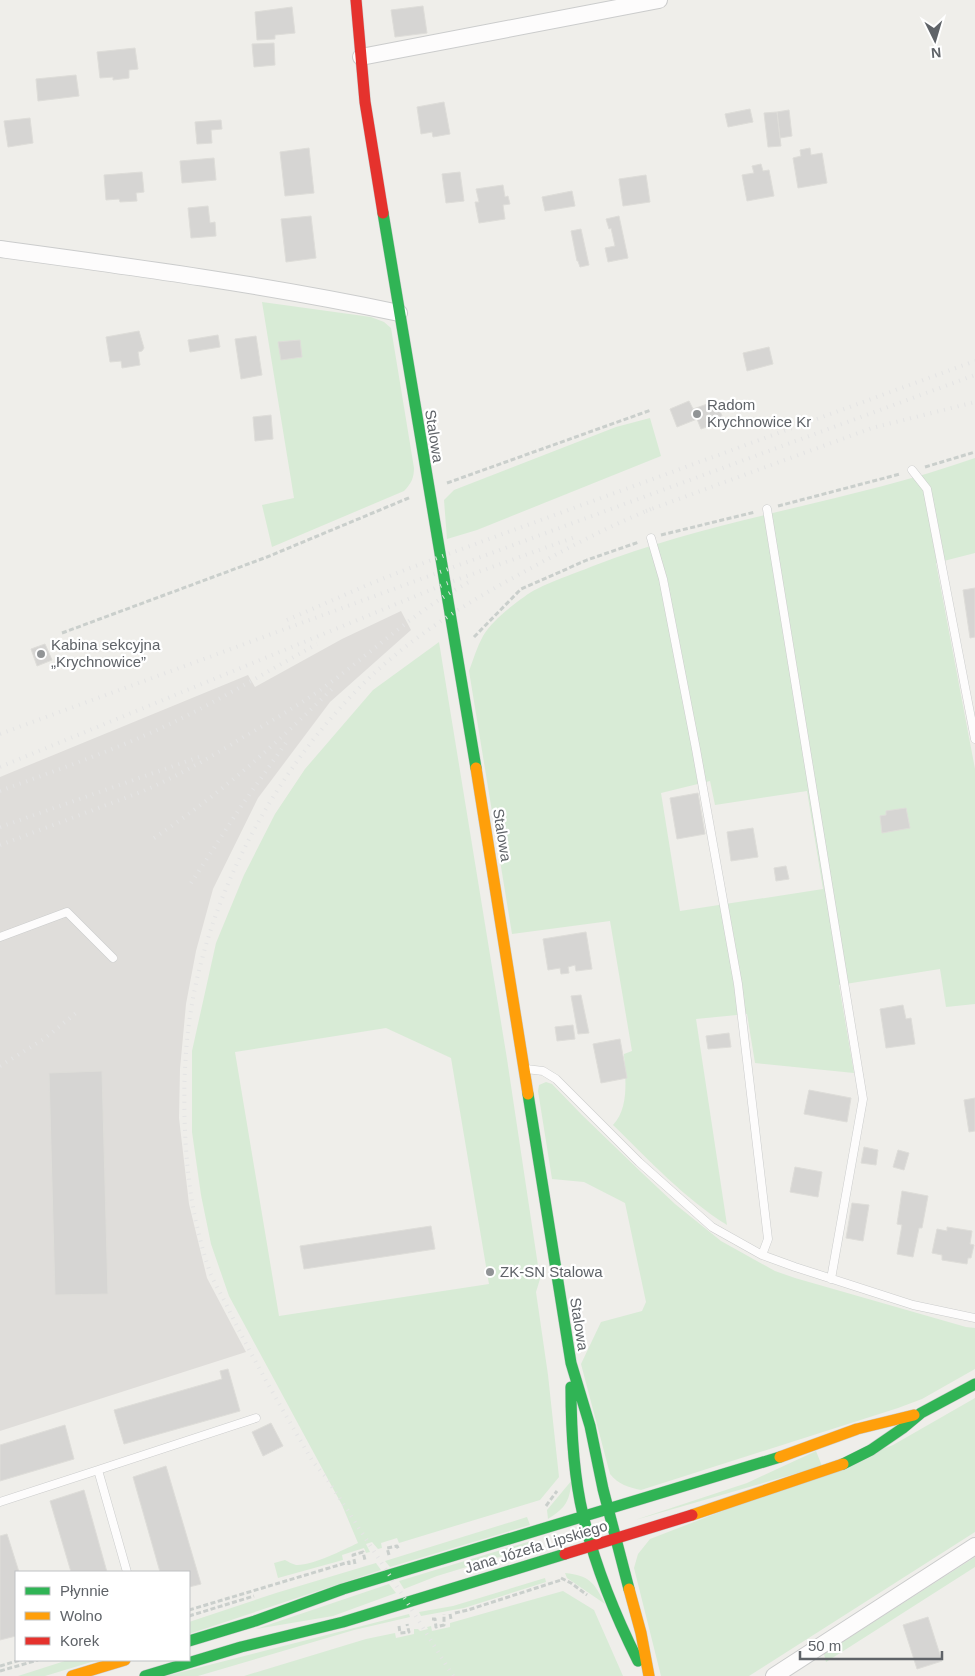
<svg xmlns="http://www.w3.org/2000/svg" width="975" height="1676" font-family="Arial,sans-serif">
<rect width="100%" height="100%" fill="#efeeea"/>
<path fill="#dfddda" d="M401 611 411 630 330 702 258 798 213 889 196 951 186 1004 180 1069 179 1118 189 1204 207 1278 246 1352 0 1431V777L248 675 255 687 342 639Z"/>
<path fill="#d8ebd6" fill-rule="evenodd" d="M262 302 371 317 384 322 391 328 414 468C414 478 411 484 404 491L272 547 262 505 294 498Z
M650 418 661 456 477 530 447 539 444 500 454 490 616 427Z
M975 458V553L936 563 975 769V1004L946 1007 940 969 839 985 854 1073 755 1063 747 1014 696 1019 727 1225C685 1199 649 1160 613 1125 630 1107 625 1077 624 1054L632 1051 610 921 512 934 469 671C473 660 477 647 483 636 491 622 511 606 524 597 539 585 574 574 593 566 716 518 850 502 975 458ZM710 781 715 805 807 791 823 889 680 911 661 793Z
M439 642 507 1059 540 1279 536 1292 548 1375 559 1477 540 1500 399 1543 397 1538 381 1543 382 1548 378 1549 372 1542 366 1544 370 1552 366 1553 364 1548 342 1555 343 1560 278 1578 274 1563 285 1560C289 1562 292 1564 296 1565 312 1566 343 1550 358 1543L342 1505 229 1296 211 1244 201 1195 192 1132V1051L216 943 244 875 275 814 305 769 373 690ZM386 1028 451 1058 489 1284 279 1316 235 1052Z
M546 1082 552 1084 582 1115 641 1172 675 1204 721 1241 775 1271 795 1278 966 1327 975 1328V1369L922 1399 898 1408 641 1490C628 1487 619 1485 610 1474L581 1364 601 1322 642 1311 646 1302 625 1203 584 1182 552 1179 538 1091 539 1085Z
M975 1398V1532L749 1676H661L634 1568 638 1554 650 1539 893 1445Z
M816 1451 822 1466 635 1520 747 1483Z
M572 1480C569 1501 567 1507 548 1519L547 1510Z
M527 1517 530 1525 390 1567 385 1561Z
M534 1540 535 1546 437 1576 404 1589 399 1581Z
M975 1557V1567L826 1662 824 1654Z
M376 1563 381 1570 189 1634V1622L276 1593Z
M565 1573C590 1576 594 1582 605 1604L567 1578Z
M545 1578 546 1582 464 1608 421 1616 419 1612 453 1606Z
M389 1584 396 1593 333 1616 256 1629Z
M563 1591 594 1610 623 1676H244L366 1639 395 1633 396 1638 414 1634V1629H418L420 1631 428 1629 427 1627 431 1626 432 1631 450 1627V1623Z
M409 1614 410 1617 354 1630 198 1676H166Z
M68 1660H98L45 1676H18Z"/>
<path fill="#d6d5d3" stroke="#deddd9" d="M423 6 427 33 395 37 391 10Z
M292 7 295 33 275 35V39L257 40 255 12Z
M274 43 275 65 254 67 252 44Z
M135 48 138 69 129 70V78L113 80V77L100 78 97 52Z
M76 75 79 96 38 101 36 79Z
M444 102 450 134 433 137 432 132 421 134 417 107Z
M750 109 753 122 728 127 725 114Z
M789 110 792 136 780 138 777 112Z
M777 112 781 146 768 147 764 113Z
M30 118 33 143 8 147 4 121Z
M221 120 222 129 211 130 212 143 197 144 195 122Z
M309 148 314 193 285 196 280 152Z
M810 148 811 155 822 153 827 183 798 188 793 158 801 156 800 150Z
M214 158 216 180 182 183 180 161Z
M761 164 763 171 769 170 774 196 747 201 742 175 754 173 752 166Z
M142 172 144 192 136 193 137 201 120 202 119 199 106 200 104 175Z
M460 172 464 201 446 203 442 174Z
M646 175 650 202 623 206 619 179Z
M503 185 505 197 508 196 510 204 503 205 505 219 479 223 475 202H479L476 189Z
M572 191 575 206 545 211 542 197Z
M208 206 210 223 215 222 216 236 191 238 188 208Z
M311 216 316 258 286 262 281 219Z
M619 216 628 258 608 262 605 248 615 246 611 228 609 229 606 219Z
M581 229 589 265 580 267 578 261H577L571 231Z
M139 331 144 348 142 351 138 352 140 365 122 368 121 361 110 362 106 337Z
M218 335 220 347 190 352 188 340Z
M256 336 262 375 241 379 235 339Z
M300 340 302 357 281 360 278 342Z
M769 347 773 364 747 371 743 353Z
M689 401 693 409 716 401 724 421 701 429 697 419 677 427 670 409Z
M271 415 273 439 255 441 253 417Z
M975 588V637L970 638 963 590Z
M45 644 52 660 37 666 31 649Z
M698 793 705 834 677 839 670 798Z
M906 808 910 828 882 833 880 816 886 815V811Z
M753 828 758 857 731 861 727 832Z
M786 866 789 879 776 881 774 868Z
M586 932 592 969 576 971 575 965 568 967 569 973 561 974 560 968 548 970 543 939Z
M581 995 589 1033 578 1034 571 996Z
M903 1005 906 1019 911 1018 915 1044 886 1048 880 1009Z
M573 1025 575 1039 557 1041 555 1027Z
M729 1033 731 1047 708 1049 706 1036Z
M620 1039 627 1078 601 1083 593 1044Z
M102 1071 108 1294 55 1295 49 1073Z
M809 1090 851 1098 847 1122 804 1114Z
M975 1098V1131L969 1132 964 1100Z
M864 1147 878 1150 876 1165 861 1163Z
M898 1150 909 1153 904 1170 893 1167Z
M795 1167 822 1172 818 1197 790 1192Z
M902 1191 928 1196 922 1228H919L913 1257 897 1254 902 1225 897 1224Z
M852 1203 869 1205 863 1241 846 1238Z
M431 1226 435 1249 304 1269 300 1246Z
M947 1227 972 1231 970 1244 974 1245 971 1258H968L967 1264 942 1260V1255L932 1253 937 1229 947 1231Z
M491 1268 492 1275 489 1276 488 1269Z
M228 1369 240 1411 124 1444 114 1410 222 1379 220 1371Z
M271 1423 283 1446 263 1456 252 1432Z
M65 1425 74 1459 0 1481V1445Z
M166 1466 201 1584 189 1587V1572H160L133 1477Z
M84 1490 107 1572H71L50 1501Z
M7 1534 19 1572H16V1636L0 1640V1536Z
M928 1617 942 1661 917 1669 903 1625Z"/>
<g fill="none" stroke-linecap="round" stroke-linejoin="round">
<defs>
<path id="lane" d="M912 470 927 489 975 739
M767 509 863 1099 831 1279
M651 538 663 579 696 749 738 984 768 1239 762 1255
M0 937 67 912 113 958
M526 1069 543 1071 556 1079 639 1162 712 1227 762 1255 795 1267 913 1305 975 1318
M98 1470 256 1418
M0 1502 98 1470 127 1572"/>
<path id="street" d="M361 57 659 0
M0 249C133 267 267 285 399 313
M774 1676 975 1546"/>
<path id="fast" d="M383 213 476 768
M528 1094 571 1363 590 1426 603 1489 629 1589
M571 1387C571 1430 573 1473 583 1515 595 1566 615 1615 638 1661
M843 1464 871 1450 903 1428 921 1413 975 1384
M189 1641 255 1621 343 1589 780 1457
M145 1676 241 1647 343 1622 565 1554"/>
<path id="slow" d="M476 768 528 1094
M780 1457 857 1429 914 1415
M692 1515 843 1464
M629 1589 641 1633 649 1676
M72 1676 125 1660"/>
<path id="jam" d="M356 0 365 102 383 213
M565 1554 692 1515"/>
</defs>
<use href="#lane" stroke="#cbcccc" stroke-width="9"/>
<use href="#street" stroke="#cbcccc" stroke-width="18"/>
<use href="#fast" stroke="#cacacb" stroke-width="12"/>
<use href="#slow" stroke="#cacacb" stroke-width="12"/>
<use href="#jam" stroke="#cacacb" stroke-width="12"/>
<path stroke="#cacfcc" stroke-width="3" stroke-dasharray="5 2.5" stroke-linecap="butt" d="M925 467 975 452
M447 483 651 410
M778 506 900 474
M661 535 755 512
M62 633 267 557 411 497
M474 637 521 589 587 560 639 542
M546 1506 557 1491
M389 1555 387 1548 397 1546 399 1550
M355 1564 353 1555 363 1552 365 1560
M561 1578 571 1583 587 1595
M189 1610 349 1562V1565
M455 1613 468 1610 561 1580
M450 1614 451 1619
M189 1616 254 1596
M432 1619H435L436 1627 444 1625V1614
M399 1626 400 1633 409 1632 407 1624
M0 1666 20 1660
M0 1671 38 1660"/>
<use href="#lane" stroke="#fdfcfc" stroke-width="8"/>
<use href="#street" stroke="#fdfcfc" stroke-width="16"/>
<use href="#fast" stroke="#30b455" stroke-width="11"/>
<use href="#slow" stroke="#ff9f0a" stroke-width="11"/>
<use href="#jam" stroke="#e5322d" stroke-width="11"/>
<path stroke="#e4e4e4" stroke-width="4" stroke-dasharray="1 6" stroke-linecap="butt" d="M646 511 872 428 975 402
M287 620 372 583 410 568 975 361
M0 734 975 375
M0 767 445 584 578 536
M0 791C57 770 115 750 170 724 220 700 268 671 317 644
M0 827 199 757
M154 838C222 793 276 744 334 687
M0 845 141 792C176 777 209 758 242 738 268 723 294 708 319 691 371 654 416 609 473 580
M191 883 242 805 288 740
M0 1066 44 1039 76 1013
M453 1676 407 1602 325 1476 313 1462C284 1412 254 1362 229 1310 223 1297 215 1285 210 1272 194 1227 187 1178 185 1131 183 1085 185 1038 194 993 217 878 281 764 365 682 414 634 473 599 533 567 571 546 610 526 651 509"/>
</g>
<g fill="#919496" stroke="#fff" stroke-width="2">
<circle cx="697" cy="414" r="5"/>
<circle cx="41" cy="654" r="5"/>
<circle cx="490" cy="1272" r="5"/>
</g>
<g text-anchor="middle" stroke-width="4.5" stroke-linejoin="round" paint-order="stroke">
<g font-size="15" fill="#5f6368" stroke="#fff" text-anchor="start">
<text x="707" y="410">Radom<tspan x="707" dy="17">Krychnowice Kr</tspan></text>
<text x="51" y="650">Kabina sekcyjna<tspan x="51" dy="17">„Krychnowice”</tspan></text>
<text x="500" y="1277">ZK-SN Stalowa</text>
</g>
<g font-size="15" fill="#5f6368" stroke="#fff">
<text transform="translate(434 436) rotate(81)" y="5">Stalowa</text>
<text transform="translate(502 835) rotate(81)" y="5">Stalowa</text>
<text transform="translate(579 1324) rotate(81)" y="5">Stalowa</text>
<text transform="translate(536 1547) rotate(-17)" y="5">Jana Józefa Lipskiego</text>
</g>
</g>
<rect x="15" y="1571" width="175" height="90" fill="#ffffff" stroke="#bfc1c3"/>
<rect x="25" y="1587" width="25" height="8" fill="#30b455" stroke="#bfc1c3"/>
<text x="60" y="1596" font-size="15" fill="#5f6368">Płynnie</text>
<rect x="25" y="1612" width="25" height="8" fill="#ff9f0a" stroke="#bfc1c3"/>
<text x="60" y="1621" font-size="15" fill="#5f6368">Wolno</text>
<rect x="25" y="1637" width="25" height="8" fill="#e5322d" stroke="#bfc1c3"/>
<text x="60" y="1646" font-size="15" fill="#5f6368">Korek</text>
<g transform="translate(935 40) rotate(175)" stroke="#ffffff" stroke-width="4" paint-order="stroke">
<path d="M0-4L9 19L0 12L-9 19Z" fill="#5f6368"/>
<text y="-8" font-size="14" font-weight="bold" text-anchor="middle" fill="#5f6368">N</text>
</g>
<path d="M800 1651v8h142v-8" fill="none" stroke="#5f6368" stroke-width="2.5"/>
<text x="808" y="1651" font-size="15" fill="#5f6368" stroke="#ffffff" stroke-width="4" paint-order="stroke">50 m</text>
</svg>
